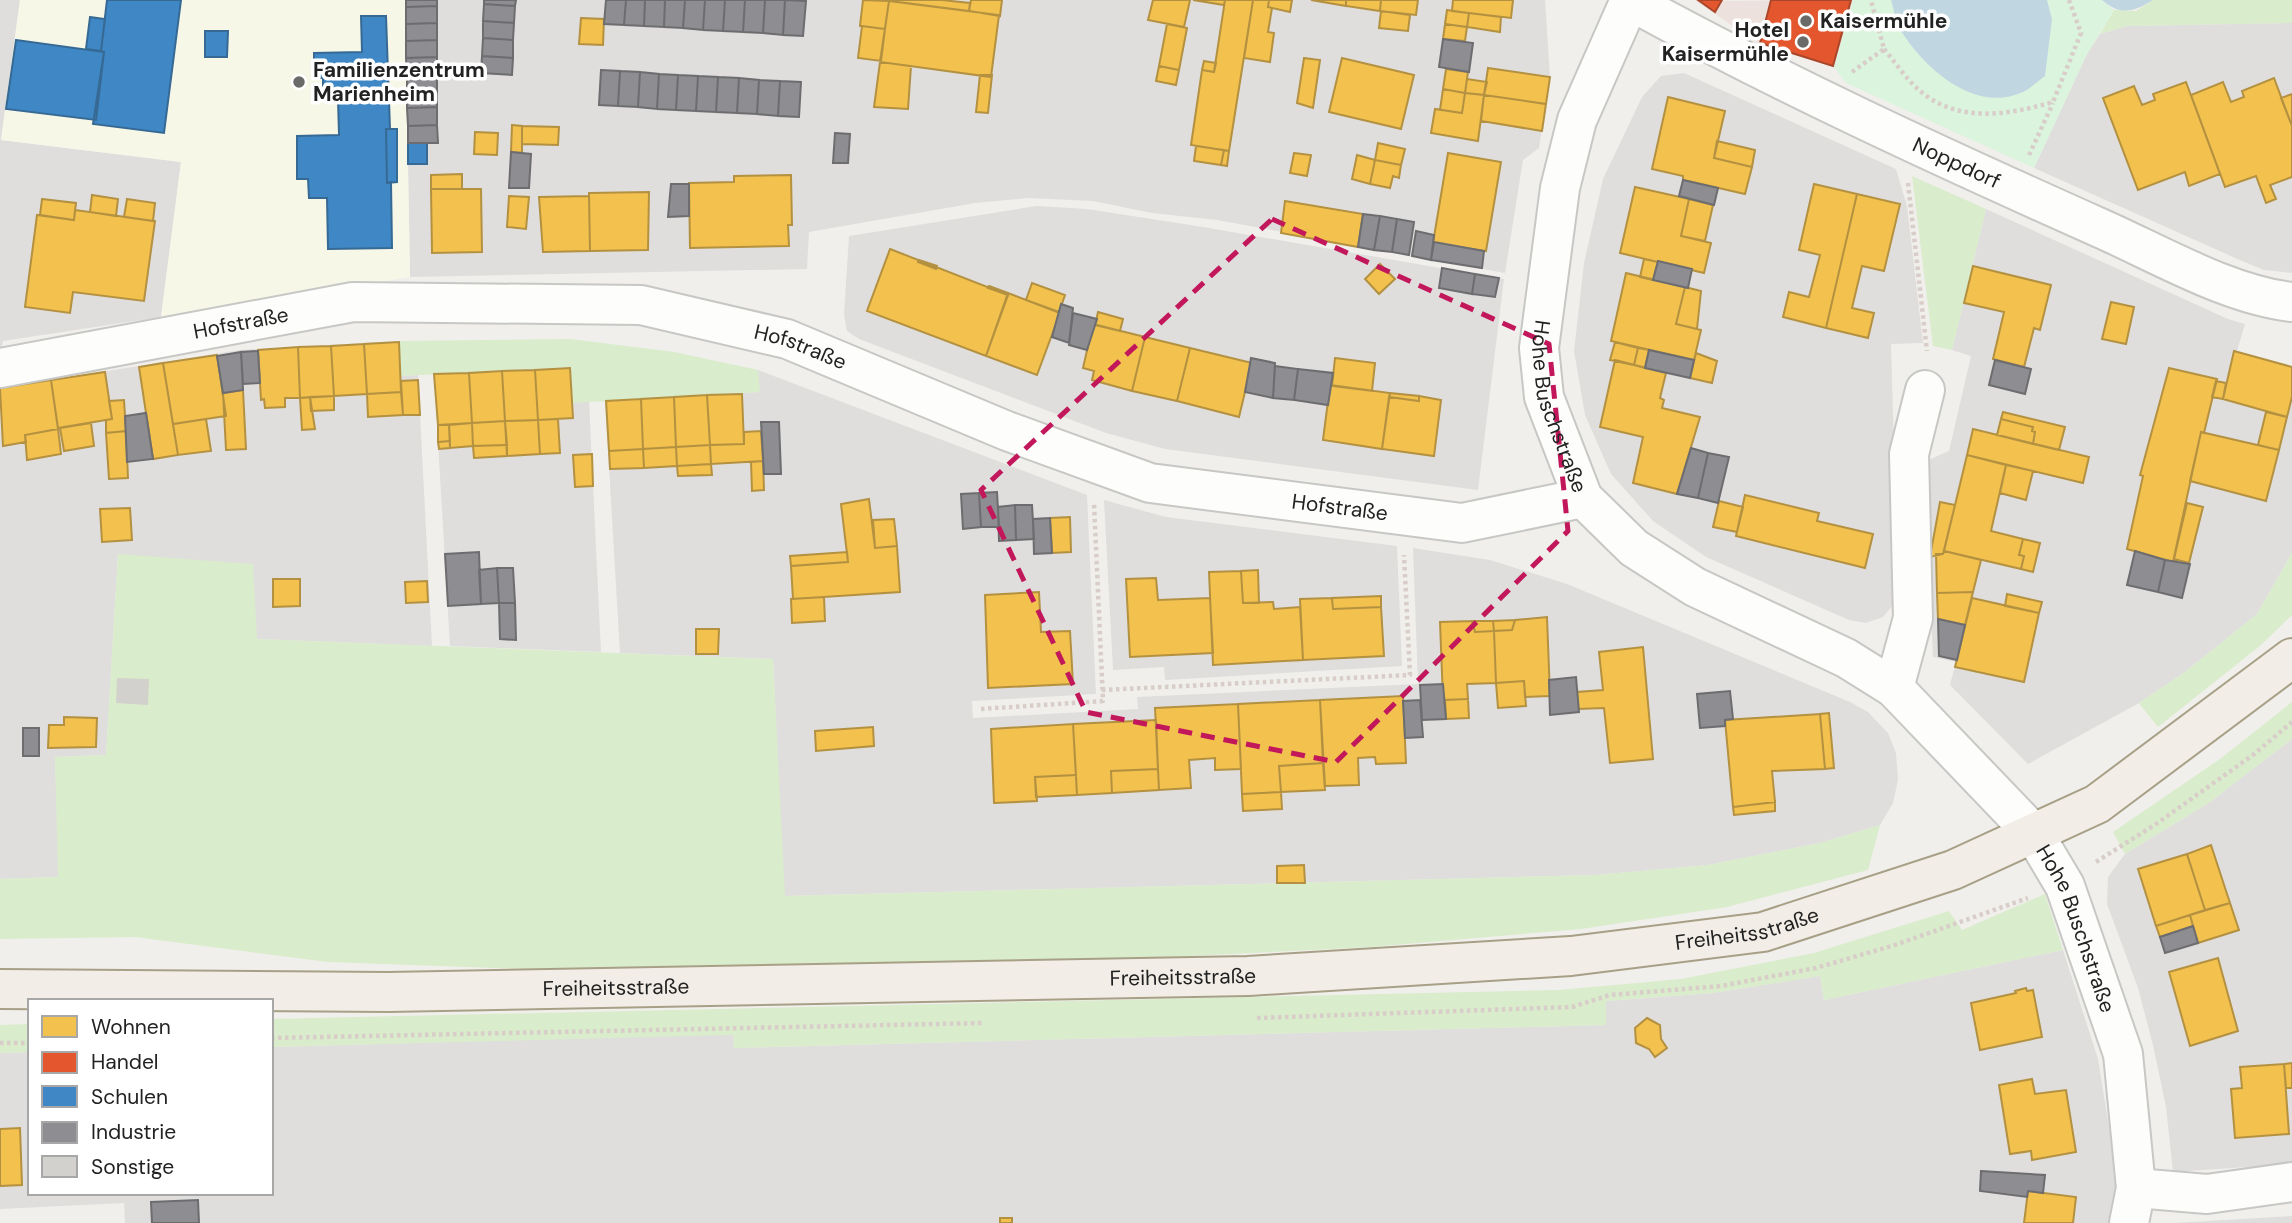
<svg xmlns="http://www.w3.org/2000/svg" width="2292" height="1223" font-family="'DM Sans',sans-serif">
<rect width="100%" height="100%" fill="#f0efeb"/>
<path fill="#dfdedc" d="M0 0H20L1 140 181 162 161 317 3 341 0 360Z
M405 0H1545L1550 77 1539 148 1523 160 1505 273 1217 220 1152 213 1093 201 1028 198 975 203 809 232 807 269 410 277Z
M2292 23V273L2264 270 2242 261 2034 168 2087 54 2100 34 2127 26Z
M1684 73 1896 169 1907 206 1923 343 1891 344 1898 588 1893 605 1883 617 1866 623 1849 620 1706 557 1653 521 1611 474 1585 415 1574 351 1584 263 1603 179 1642 97 1661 76Z
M1036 206 1087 209 1203 227 1504 279 1478 490 1165 449 1106 433 859 339 847 331 844 315 849 236Z
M1986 209 2228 319 2245 324 2237 351 2292 367V553L2257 614 2185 672 2139 703 2028 764 1950 685 1956 662 1933 657 1924 462 1949 451 1971 356 1952 350Z
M399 341 401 376 418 375 432 646 257 639 118 554 106 755 55 757 59 877 0 879V388L240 350Z
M570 367 573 402 589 401 601 652 450 646 434 374Z
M758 370 1087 495 1096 694 972 701 973 718 1138 709 1137 697 1418 684 1413 548 1490 560 1567 584 1850 702 1868 712 1888 733 1896 753 1898 780 1893 803 1880 825 1820 843 1708 865 1596 875 784 896 773 659 620 653 605 400 759 392Z
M1104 500 1166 517 1397 546 1402 666 1165 680 1164 667 1113 670Z
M2292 739V1164L2173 1172 2166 1107 2153 1045 2138 988 2107 904 2108 877 2125 854 2210 802Z
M2063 950 2098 1059 2117 1177 2111 1223H125L124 1203 0 1209V1053L30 1052V1193H271V1047L733 1034 734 1048 1606 1025V1001L1713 993 1820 976 1824 1000Z
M2292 1216V1223H2175Z"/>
<path fill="#ede1dd" d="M1853 0 1834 67 1759 44 1696 1Z"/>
<path fill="#f7f7e8" d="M20 0H405L410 277 161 317 181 162 1 140Z"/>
<path fill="#d9eccb" d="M2153 0H2292V23L2127 26 2100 34 2114 10 2136 11Z
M1912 176 1986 209 1952 350 1933 346Z
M570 339 674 352 758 370 760 392 573 403 570 367 401 376 399 341Z
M2292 553V615L2261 645 2158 727 2139 703 2185 672 2257 614Z
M118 554 253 564 257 639 773 659 785 896 1596 875 1708 865 1820 843 1880 825 1868 870 1727 907 1581 929 1370 947 1169 957 522 969 328 962 135 937 0 939V879L58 877 55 757 106 755Z
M2292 702V739L2210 802 2125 854 2113 832 2220 759Z
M2045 894 2063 950 1824 1000 1820 976 1713 993 1606 1001V1025L734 1048 733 1035 271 1047V1019L1559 990 1681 979 1814 953 1949 911 1962 930Z
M30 1024V1052L0 1053V1025Z"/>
<path fill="#dbf4dd" d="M1853 0H1891L1901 30 2052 19 2047 0H2102L2114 10 2087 54 2034 168 1846 83 1834 67Z"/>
<path fill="#c0d7e2" d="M1891 0H2047L2052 19 2045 76C2038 81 2031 88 2023 92 1975 114 1925 69 1901 31 1896 22 1894 10 1891 0Z
M2102 0H2153C2134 12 2120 16 2102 0Z"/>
<path fill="#f2c14e" stroke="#b49141" stroke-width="2" d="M863 0 889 1 885 29 860 26Z
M882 0H942L970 3 969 11Z
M971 0H1002L1000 16 969 11Z
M1153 0H1190L1184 27 1148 20Z
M1193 0H1225L1224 5Z
M1225 0H1253L1229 151 1191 145 1202 70 1214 72Z
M1253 0H1269L1268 7 1272 8 1268 32 1274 33 1270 62 1244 58Z
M1269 0H1292L1290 12 1268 7Z
M1311 0H1346V6Z
M1346 0H1381L1380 11 1346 6Z
M1381 0H1418L1416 15 1380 11Z
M1453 0H1513L1511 18 1452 11Z
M889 1 999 15 991 77 880 62Z
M1447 10 1469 13 1467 27 1445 24Z
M1381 11 1410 15 1408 31 1379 28Z
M1469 13 1501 17 1500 32 1467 27Z
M581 18 604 19 603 45 579 44Z
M1167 24 1187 28 1179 70 1159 66Z
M1445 24 1467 27 1465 41 1443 39Z
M862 26 885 29 881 61 858 58Z
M1304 58 1320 60 1313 108 1297 103Z
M1342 58 1414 75 1401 129 1329 112Z
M1204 61 1216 63 1214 72 1202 70Z
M880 62 911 66 908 109 874 107Z
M1159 66 1179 70 1176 85 1156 81Z
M1488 68 1550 77 1546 104 1484 95Z
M1446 69 1468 72 1465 93 1443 89Z
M980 75H992L988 113 976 112Z
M2274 78 2292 126V177L2270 185 2276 199 2266 203 2256 176 2225 187 2191 95 2223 82 2231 102 2244 97 2242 91Z
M1467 79 1487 82 1484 95 1465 93Z
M2186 82 2220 174 2189 186 2185 172 2138 190 2103 98 2134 86 2142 105 2155 100 2153 94Z
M1443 89 1465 93 1462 113 1440 110Z
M1465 93 1484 95 1478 141 1431 133 1435 109 1462 113Z
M2292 94V126L2281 98Z
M1484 95 1546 104 1542 131 1481 121Z
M1668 97 1725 111 1714 158 1752 167 1745 194 1683 180V176L1652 169Z
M512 125 522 126V153L511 152Z
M522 126 559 127 558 145 522 144Z
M475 132 498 133 497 155 474 154Z
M1717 141 1755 150 1752 167 1714 158Z
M1378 143 1405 149 1401 165 1375 160Z
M1196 146 1224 150 1221 165 1194 161Z
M1224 150 1229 151 1227 166 1221 165Z
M1294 153 1311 155 1307 176 1290 173Z
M1448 153 1501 162 1486 251 1433 243Z
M1357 155 1375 160 1370 184 1352 179Z
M1375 160 1401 165 1399 178 1393 176 1390 188 1370 184Z
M462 174V189H431V175Z
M791 175 792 225H788L789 246 690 248 689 183 734 182V176Z
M1814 184 1857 194 1826 328 1783 317 1789 292 1809 297 1820 255 1799 250Z
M1635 187 1689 199 1681 236 1711 243 1704 273 1620 253Z
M431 189H481L482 252 432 253Z
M649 192 648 250 590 251 589 193Z
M1857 194 1900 204 1884 271 1862 266 1852 308 1874 313 1868 338 1826 328Z
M92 195 118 199 116 216 90 212Z
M509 196 529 197 526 229 507 227Z
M589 196 590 251 543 252 539 197Z
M42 199 76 203 74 220 40 215Z
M127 199 155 203 153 221 124 217Z
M1689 199 1713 205 1705 241 1681 236Z
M1285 201 1363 214 1358 247 1281 233Z
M75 210 155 221 144 301 73 292 70 313 25 307 37 215 74 220Z
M890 249 1008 295 986 356 867 311Z
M1644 259 1658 262 1653 280 1640 277Z
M919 260 937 266 936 269 918 262Z
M1380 264 1395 279 1379 294 1365 279Z
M1973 266 2051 285 2040 330 2034 328 2024 367 1993 359 2004 312 1964 303Z
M1626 273 1685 287 1676 324 1701 330 1694 360 1611 341Z
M1032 283 1065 295 1059 312 1026 300Z
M989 286 1008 293V295L988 288Z
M1685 287 1701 291 1697 329 1676 324Z
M1008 293 1060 313 1037 375 986 356Z
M2111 302 2134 307 2126 344 2102 339Z
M1098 312 1123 319 1120 331 1095 325Z
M1093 324 1145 337 1132 391 1092 380 1094 371 1083 368Z
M1145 337 1190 348 1177 401 1132 391Z
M399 342 401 392 367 394 364 344Z
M1615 342 1638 348 1634 365 1610 360Z
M364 344 367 394 334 396 331 346Z
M331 346 334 396 300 398 298 347Z
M298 347 300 398H285V407L265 408 264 399 261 400 258 350Z
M1190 348 1252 363 1239 417 1177 401Z
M1638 348 1649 350 1645 368 1634 365Z
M2234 351 2292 367V397L2287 417 2223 399Z
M1696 353 1717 361 1712 383 1690 378Z
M217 355 226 416 173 424 163 363Z
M1335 358 1375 363 1372 391 1332 386Z
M1615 360 1666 373 1660 398 1664 400 1662 408 1700 417 1677 494 1633 483 1643 437 1600 427Z
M163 363 178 455 153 459 139 367Z
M570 368 573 418 538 420 535 370Z
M2169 368 2217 379 2204 433 2201 432 2173 562 2127 549 2143 476 2140 475Z
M535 370 538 420 505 421 502 371Z
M502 371 505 421 472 423 469 373Z
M105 372 112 419 58 428 51 380Z
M469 373 472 423 438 425 434 374Z
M51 380 58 429 25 435 26 442 3 446 0 388Z
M418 380 420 415H403L401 381Z
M2216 381 2226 383 2223 399 2212 397Z
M1330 385 1390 393 1382 449 1323 440Z
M243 390 246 449 226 450 223 393Z
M401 392 403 415 368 417 367 394Z
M1390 393 1419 396V401L1389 397Z
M742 394 744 444 710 445 707 395Z
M707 395 710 445 676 447 674 397Z
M334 396V410L311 411 310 397Z
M1419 396 1441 400 1434 456 1382 449 1389 397 1419 401Z
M310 397 315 429 302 430 300 398Z
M674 397 676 447 643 449 641 399Z
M641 399 643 449 609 451 606 401Z
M124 400 126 431 106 433V420L112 419 109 401Z
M2003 412 2065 427 2059 450 2033 444 2035 432 2032 431 2033 427 2001 419Z
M2266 412 2287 417 2279 450 2258 445Z
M206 419 211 451 178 455 173 424Z
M558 419 560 453 540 454 538 420Z
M2001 419 2033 427 2032 431 2035 432 2033 444 1997 435Z
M538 420 540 454 507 456 505 421Z
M505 421 507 445 473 446 472 423Z
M91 423 94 446 64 451 60 428Z
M472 423 473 446 450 448 449 425Z
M438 425H449L450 441 438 442Z
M58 429 61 454 27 460 25 435Z
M1973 429 2089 457 2083 483 1967 455Z
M126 431 128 478 109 479 106 433Z
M761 431 763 461 711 464 710 445 744 444V432Z
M2201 432 2279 450 2266 501 2190 481Z
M450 441V448L439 449 438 442Z
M507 445V456L474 458 473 446Z
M710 445 711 464 677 466 676 447Z
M676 447 677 466 644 468 643 449Z
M643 449 644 468 610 469 609 451Z
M592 454 593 486 575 487 573 455Z
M1967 455 2006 465 1991 531 2023 539 2019 555 2024 556 2021 569 1944 551Z
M763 461 764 490 752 491 751 462Z
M711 464 712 475 678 476 677 466Z
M2006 465 2033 471 2026 500 2000 493Z
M1745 495 1819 513 1817 521 1873 534 1865 568 1736 536Z
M869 499 875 548 897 546 900 592 793 599 791 566 848 562 841 504Z
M1719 501 1743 507 1737 532 1713 527Z
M1940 502 1955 505 1943 554 1930 557Z
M2187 503 2203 507 2189 563 2174 559Z
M130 508 132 540 102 542 100 509Z
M1070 517 1071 552 1052 553 1050 518Z
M894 519 897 546 875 548 873 520Z
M2023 539 2040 543 2033 572 2021 569 2024 556 2019 555Z
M1944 551 1981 560 1973 592 1937 593 1936 554H1943Z
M847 552 848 562 791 566 790 556Z
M1258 570 1259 603H1243L1241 571Z
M1241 571 1243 603 1273 602 1274 609 1300 607 1303 660 1213 665 1209 572Z
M1156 578 1158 600 1210 598 1213 653 1130 657 1126 579Z
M273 579H300V606L273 607Z
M427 581 428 602 406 603 405 582Z
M1039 592 1041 632 1070 631 1073 684 988 688 985 595Z
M1973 592 1965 625 1938 619 1937 593Z
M2007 594 2042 602 2039 613 2005 606Z
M1381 596V607L1333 609 1332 598Z
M824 597 825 621 792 623 791 599Z
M1332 598 1333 609 1381 607 1384 656 1303 660 1300 599Z
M1972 598 2039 613 2024 682 1955 667Z
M1547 617 1550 696 1525 697 1524 681 1496 683 1494 631 1512 630 1515 620Z
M1515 620 1512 630 1494 631 1493 621Z
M1472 621H1493L1494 631 1475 632Z
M1472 621 1475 632 1494 631 1496 683 1467 684 1468 699 1443 700 1440 622Z
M696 629H719L718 654H696Z
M1643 647 1653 759 1610 763 1604 708 1578 709 1577 692 1603 690 1599 652Z
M1524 681 1526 706 1498 708 1496 683Z
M1403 696 1406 763 1376 764 1375 757 1358 758 1359 785 1325 786 1320 700Z
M1468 699 1469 718 1446 719 1445 700Z
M1320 700 1323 763 1279 766 1281 792 1242 794 1238 704Z
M1238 704 1241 769 1215 770V758L1189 760 1191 788 1159 790 1155 708Z
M1829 713 1834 768 1825 769 1820 714Z
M1820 714 1825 769 1772 771 1775 802 1733 807 1725 720Z
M64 717 97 718 96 747 48 748 49 725H64Z
M1156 720 1158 769 1111 771 1112 793 1077 795 1073 724Z
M1073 724 1076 775 1035 777 1037 801 994 803 991 729Z
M873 727 874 746 816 751 815 731Z
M1323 763 1325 790 1281 792 1279 766Z
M1158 769 1159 790 1112 793 1111 771Z
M1076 775 1077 795 1036 797 1035 777Z
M1281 792 1282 809 1243 811 1242 794Z
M1775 802V811L1734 815 1733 807Z
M2211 845 2230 903 2205 910 2187 854Z
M2187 854 2205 910 2156 926 2138 869Z
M1304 865 1305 883H1277V866Z
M2230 903 2239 930 2198 943 2190 915Z
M2190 915 2193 926 2160 937 2156 926Z
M2218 958 2238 1031 2190 1046 2169 972Z
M2026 988 2027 991 2033 990 2042 1037 1980 1050 1971 1003 2016 993 2015 991Z
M1647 1018 1660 1025 1661 1039 1667 1048 1655 1057 1649 1049 1636 1043 1635 1028Z
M2292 1063V1088H2286L2284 1064Z
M2284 1064 2289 1134 2235 1138 2231 1089 2242 1088 2240 1067Z
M2032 1079 2035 1094 2066 1090 2076 1152 2032 1160 2031 1151 2010 1154 1999 1085Z
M20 1128 22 1185 0 1186V1129Z
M2028 1191 2076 1197 2073 1223H2024Z
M1000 1218H1012V1223H1000Z"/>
<path fill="#e4572e" stroke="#aa472a" stroke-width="2" d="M1698 0H1722L1715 12Z
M1771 0H1851L1833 66 1760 43Z"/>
<path fill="#3f88c5" stroke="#366994" stroke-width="2" d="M107 0H181L164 133 93 124 104 52 101 51Z
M361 16H386L390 129H386L387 183 391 182 392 248 328 249 327 198H309L308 179H297V136L339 135 338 99 323 100V78H314V53L362 52Z
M90 17 105 19 101 51 86 49Z
M205 31H228L227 57H205Z
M16 40 104 52 96 120 6 109Z
M386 129H397V182L387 183Z
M408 143H427V164H408Z"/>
<path fill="#8d8d92" stroke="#6d6d70" stroke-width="2" d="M406 0H437V6L406 7Z
M484 0H516L515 6 484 4Z
M606 0H626L624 25 604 24Z
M626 0H645L644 26 624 25Z
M645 0H665L664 27 644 26Z
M665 0H685L683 28 664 27Z
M685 0H705L703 30 683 28Z
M705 0H725L723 31 703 30Z
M725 0H745L743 32 723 31Z
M745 0H765L763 33 743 32Z
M765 0H785L783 35 763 33Z
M785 0 806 1 803 36 783 35Z
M484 4 515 6 514 23 483 21Z
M437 6V23L406 24V7Z
M483 21 514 23 513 40 483 38Z
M437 23V40L406 41V24Z
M483 38 513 40V58L482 56Z
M1443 39 1473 43 1469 72 1439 67Z
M437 40V57L406 58V41Z
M482 56 513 58 512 75 481 73Z
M437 57V74L407 75 406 58Z
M601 70 620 71 618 106 599 105Z
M620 71 640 72 638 107 618 106Z
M640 72 659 74 657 109 638 107Z
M437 74V91L407 92V75Z
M659 74 678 75 676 110 657 109Z
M678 75 698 76 696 111 676 110Z
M698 76 718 77 716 112 696 111Z
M718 77 739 78 737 113 716 112Z
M739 78 759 80 757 114 737 113Z
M759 80 780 81 778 116 757 114Z
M780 81 801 82 799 117 778 116Z
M437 91V107L407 108V92Z
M437 107V125L408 126 407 108Z
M437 125 438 143H408V126Z
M835 133 850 134 848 163H833Z
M511 152 531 154 529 188H509Z
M1683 180 1718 188 1714 205 1679 196Z
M671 184H689V216L668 217Z
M1363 214 1380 216 1374 250 1358 247Z
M1380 216 1397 219 1392 252 1374 250Z
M1397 219 1414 222 1409 255 1392 252Z
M1416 231 1434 235 1431 260 1412 256Z
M1434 242 1484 251 1482 268 1431 260Z
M1658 261 1692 269 1688 288 1653 280Z
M1442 268 1475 274 1472 294 1439 288Z
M1475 274 1499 278 1495 297 1472 294Z
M1061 304 1073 308 1069 343 1052 337Z
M1073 313 1097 319 1087 350 1069 345Z
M1649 350 1694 360 1690 378 1645 368Z
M258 351 260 383 243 384 241 352Z
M241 352 243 390 223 393 217 356Z
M1251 358 1275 363 1273 398 1245 392Z
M1995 360 2031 369 2025 394 1989 385Z
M1275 366 1298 369 1294 400 1273 398Z
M1298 369 1333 373 1328 405 1294 400Z
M146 413 153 459 127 462 125 416Z
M761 422H779L781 474H764Z
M1691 448 1708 453 1698 498 1677 494Z
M1708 453 1729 457 1718 503 1698 498Z
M997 492 999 527H981L979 493Z
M979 493 981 527 963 529 961 494Z
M1015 505 1016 540 999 541 998 507Z
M1015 505H1032L1034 539 1016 540Z
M1050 518 1052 553 1034 554 1033 519Z
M2135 551 2165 560 2158 592 2127 585Z
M479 552 481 604 448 606 445 554Z
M2165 560 2190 564 2182 598 2158 592Z
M497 568H513L515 603H499Z
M497 568 499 603 481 604 479 570Z
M499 603H515L516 640 500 639Z
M1938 619 1965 625 1957 660 1939 656Z
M1576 677 1579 712 1550 715 1549 680Z
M1443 684 1446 719 1422 720 1420 685Z
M1730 691 1733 719 1725 720V726L1700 728 1697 694Z
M1420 700 1423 737 1405 738 1403 701Z
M23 728H39V756H23Z
M2193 926 2198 943 2165 953 2160 937Z
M1981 1171 2045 1175 2043 1193 2028 1191 2027 1197 1980 1191Z
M198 1200 199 1223H152L151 1202Z"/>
<path fill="#d3d1ce" stroke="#d3d1cc" stroke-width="2" d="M118 679 148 680 147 704 117 702Z"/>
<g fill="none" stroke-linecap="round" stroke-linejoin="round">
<defs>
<g id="minor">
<path id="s1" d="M1629 0C1782 84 1941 157 2100 228 2159 254 2228 295 2292 302"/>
<path id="s2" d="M1630 0 1577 120 1560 188 1539 348 1544 397 1583 498 1634 548 1695 587 1846 658 1894 688 2034 834 2065 886 2123 1054 2136 1188 2129 1223"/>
<path id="s3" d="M0 368 353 302 641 305 787 339 1007 431 1150 483 1462 523 1583 498"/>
<path d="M1894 688 1913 618 1909 454 1925 390"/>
<path d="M2136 1188 2207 1194 2292 1182"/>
</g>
<g id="major">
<path id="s4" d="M0 989 388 992 1248 976 1571 956 1763 932 1953 870 2097 804 2292 658"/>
</g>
</defs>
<use href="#minor" stroke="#c7c7c5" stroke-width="42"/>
<use href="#major" stroke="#a7a087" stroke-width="42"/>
<path stroke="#d8cdc9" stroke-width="4.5" stroke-dasharray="3.5 3.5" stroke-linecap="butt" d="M1884 49C1895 62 1906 79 1919 90 1958 124 2008 115 2053 102L2081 33 2069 0
M1852 72 1884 49 1871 0
M2029 155 2053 103
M1908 183 1927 351
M1102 690 1410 675 1404 555
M981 709 1103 701 1094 504
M2096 862 2156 824 2253 755 2292 722
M1257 1018 1572 1007 1610 995 1721 986 1816 968 1895 945 2028 898
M271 1038 983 1023
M0 1043H30"/>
<use href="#minor" stroke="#fdfdfc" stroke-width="38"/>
<use href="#major" stroke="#f2eee7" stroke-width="38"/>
</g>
<path fill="none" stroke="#c2185b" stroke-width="5" stroke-dasharray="14 9" stroke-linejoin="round" d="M1272 219 1549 344 1568 531 1336 762 1086 712 981 490Z"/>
<g fill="#6a6a68" stroke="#fff" stroke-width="2.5">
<circle cx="1806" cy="21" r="7"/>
<circle cx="1803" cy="42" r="7"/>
<circle cx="299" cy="82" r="7"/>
</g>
<g text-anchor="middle" stroke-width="7" stroke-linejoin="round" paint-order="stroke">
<g font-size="21" font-weight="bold" fill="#222" stroke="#fff" text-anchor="start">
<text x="1820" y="28">Kaisermühle</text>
<text x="1789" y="37" text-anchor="end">Hotel<tspan x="1789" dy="24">Kaisermühle</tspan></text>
<text x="313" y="77">Familienzentrum<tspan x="313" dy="24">Marienheim</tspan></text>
</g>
<g font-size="21" fill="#222" stroke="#fff">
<text dy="7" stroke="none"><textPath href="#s1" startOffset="366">Noppdorf</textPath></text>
<text dy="7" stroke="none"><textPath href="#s3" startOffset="245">Hofstraße</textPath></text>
<text dy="7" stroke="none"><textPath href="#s3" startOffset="812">Hofstraße</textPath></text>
<text dy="7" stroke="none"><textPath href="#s2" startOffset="424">Hohe Buschstraße</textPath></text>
<text dy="7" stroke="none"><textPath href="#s3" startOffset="1379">Hofstraße</textPath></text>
<text dy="7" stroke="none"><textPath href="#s4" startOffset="1750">Freiheitsstraße</textPath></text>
<text dy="7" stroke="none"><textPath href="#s2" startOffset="1194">Hohe Buschstraße</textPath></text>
<text dy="7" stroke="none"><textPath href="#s4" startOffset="1183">Freiheitsstraße</textPath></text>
<text dy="7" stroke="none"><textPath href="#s4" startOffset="616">Freiheitsstraße</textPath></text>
</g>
</g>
<rect x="28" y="999" width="245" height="196" fill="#ffffff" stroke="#a7a7a7" stroke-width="2"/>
<rect x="42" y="1016" width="35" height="21" fill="#f2c14e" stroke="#a7a7a7" stroke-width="2"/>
<text x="91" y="1034" font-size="21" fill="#222222">Wohnen</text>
<rect x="42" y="1052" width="35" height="21" fill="#e4572e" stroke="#a7a7a7" stroke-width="2"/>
<text x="91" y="1069" font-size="21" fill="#222222">Handel</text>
<rect x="42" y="1086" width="35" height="21" fill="#3f88c5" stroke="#a7a7a7" stroke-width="2"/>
<text x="91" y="1104" font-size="21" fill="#222222">Schulen</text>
<rect x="42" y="1122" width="35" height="21" fill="#8d8d92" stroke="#a7a7a7" stroke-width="2"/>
<text x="91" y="1139" font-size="21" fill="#222222">Industrie</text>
<rect x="42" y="1156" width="35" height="21" fill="#d3d1ce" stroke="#a7a7a7" stroke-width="2"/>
<text x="91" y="1174" font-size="21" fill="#222222">Sonstige</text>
</svg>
